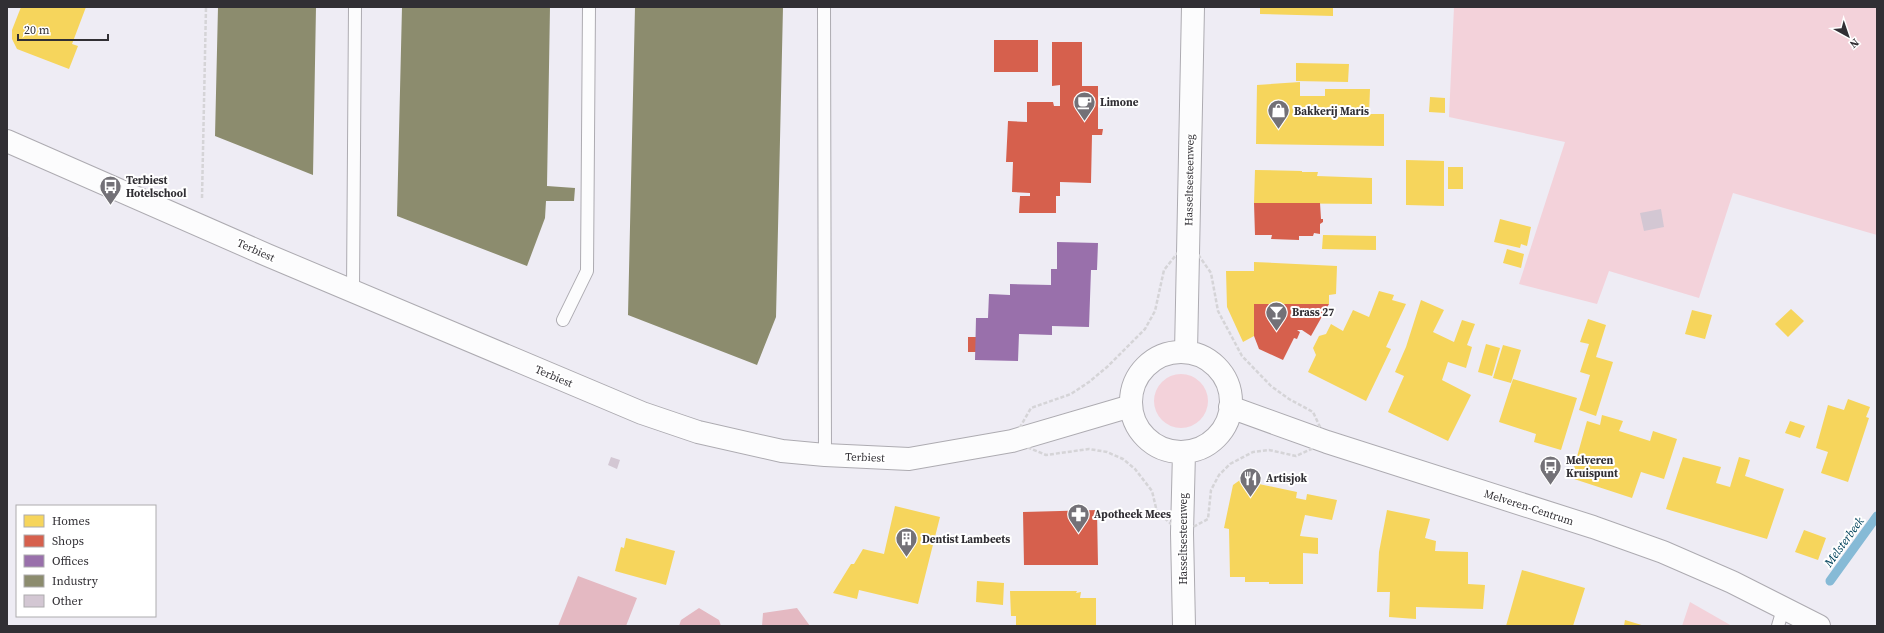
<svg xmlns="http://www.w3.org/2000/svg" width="1884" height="633" font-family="'Source Serif 4',serif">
<rect width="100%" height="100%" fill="#eeecf4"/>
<path fill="#f3d2da" d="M1454 7H1877V235L1733 193 1699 298 1609 271 1597 304 1519 284 1565 142 1449 117Z
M1154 401a27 27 0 1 1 54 0a27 27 0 1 1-54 0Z
M1690 602 1732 626H1682Z"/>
<path fill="#e4b9c2" d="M578 576 637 598 626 626H558Z
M699 608 719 620 721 626H679L681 620Z
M797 608 810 626H762L763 613Z"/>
<path fill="#f6d55c" d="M21 7H86L72 44 78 46 69 69 17 49 12 39V30Z
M1260 7H1333V16L1260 14Z
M1296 63 1349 64 1348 82 1296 81Z
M1300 82V96H1325V89H1370L1369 114H1384V146L1256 144 1257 85Z
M1430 97 1445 98V113L1429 112Z
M1406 160 1444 161V206L1406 205Z
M1448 167H1463V189H1448Z
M1255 170 1302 171V172H1318L1317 176 1372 178V204L1254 203Z
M1500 219 1531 227 1527 246 1521 244 1520 248 1494 242Z
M1323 235 1376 236V250L1322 249Z
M1507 249 1524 254 1521 268 1503 263Z
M1254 262 1337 266 1336 294 1329 295V304H1254V336L1243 342 1227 307 1226 271H1254Z
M1379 291 1394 295 1392 300 1406 304 1386 347 1391 349 1366 401 1308 372 1316 355 1313 348 1319 336 1326 334 1331 324 1343 331 1353 310 1369 317Z
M1421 300 1444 310 1433 332 1454 342 1462 320 1475 324 1467 345 1472 347 1466 368 1448 362 1442 380 1471 395 1448 441 1388 412 1404 376 1395 372 1406 347Z
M1791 309 1804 321 1788 337 1775 324Z
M1692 310 1712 315 1705 339 1685 334Z
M1588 319 1606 325 1596 357 1613 362 1596 416 1579 410 1590 375 1580 372 1589 344 1580 342Z
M1486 344 1500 348 1492 376 1478 372Z
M1503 345 1521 350 1511 383 1493 378Z
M1513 379 1577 398 1561 450 1534 442 1536 434 1499 422Z
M1848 399 1870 407 1866 417 1869 418 1848 482 1821 473 1828 452 1816 448 1828 405 1844 410Z
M1602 415 1623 421 1619 431 1650 441 1653 431 1677 439 1664 479 1641 472 1632 498 1571 478 1587 421 1600 425Z
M1790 421 1805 426 1800 438 1785 433Z
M1683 457 1721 467 1716 483 1730 487 1739 457 1750 460 1745 476 1784 489 1767 539 1666 509Z
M1240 480 1297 492 1296 498 1306 500 1307 494 1337 500 1332 520 1305 515 1300 536 1318 538V554L1303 553V584H1269V582H1245V577H1230L1229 529 1224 528 1233 485Z
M895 506 940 517 918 604 859 590 857 599 833 593 851 564H854L863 549 884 554Z
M1387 510 1430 519 1425 538 1436 541 1435 551 1468 552V584L1485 585 1483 609 1416 607V619L1389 617 1390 592H1377L1379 552Z
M1804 530 1826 538 1818 560 1795 552Z
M626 538 675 551 666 585 615 571 621 547 624 548Z
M1522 570 1585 588 1573 626H1506Z
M977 581 1004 583 1003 605 976 602Z
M1010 591H1077L1076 593 1081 592 1080 598H1096V626H1016V616H1011Z
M1625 620 1645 626H1624Z"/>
<path fill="#d6604d" d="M994 40H1038V72H994Z
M1052 42H1082V86H1098V129H1103L1102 135H1092L1091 183 1060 182V196H1056V213H1019L1020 196H1030V193L1012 192 1013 162H1006L1008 121 1027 122V102H1053L1054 106H1060V85L1052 86Z
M1254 203H1320L1321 219H1323V222L1320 224V234L1314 233 1313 236H1299V240L1271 239 1272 235H1255Z
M1254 304H1329L1311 336 1302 330H1297L1300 332 1297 339 1294 338 1283 360 1259 349 1254 336Z
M968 337H976V352H968Z
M1097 510 1098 565H1024L1023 512Z"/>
<path fill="#9970ab" d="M1057 242 1098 243 1097 270H1091L1089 327 1052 326V335L1019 334 1018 361 975 360 976 318H988L989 294 1010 295V284L1051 285V269H1057Z"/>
<path fill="#8c8c6e" d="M218 7H316L313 175 215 136Z
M402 7H550L547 186 575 188 574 201H546L545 218 527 266 397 216Z
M635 7H783L776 317 757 365 628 315Z"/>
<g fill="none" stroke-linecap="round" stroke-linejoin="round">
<path stroke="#86bad6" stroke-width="9" d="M1830 581 1877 516"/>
</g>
<path fill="#d3c7d3" d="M1661 209 1664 227 1644 231 1640 213Z
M611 457 620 460 617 469 608 465Z"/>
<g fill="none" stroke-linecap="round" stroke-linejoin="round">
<defs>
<path id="lane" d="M824 7 825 455
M353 291 355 7
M563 320 587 271 589 7
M1778 626 1783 609"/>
<path id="street" d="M7 141 267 255 642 413 698 432 782 451 825 455 909 459 1012 441 1131 406"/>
<path id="secondary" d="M1186 352 1193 7
M1131 402a50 50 0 1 1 100 0a50 50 0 1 1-100 0Z
M1230 407 1327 442 1593 527 1663 552 1732 582 1819 626
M1184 626 1182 533 1184 452"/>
</defs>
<use href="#lane" stroke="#adabb1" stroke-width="14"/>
<use href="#street" stroke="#adabb1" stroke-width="24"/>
<use href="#secondary" stroke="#adabb1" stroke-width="24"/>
<path stroke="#d5d4d7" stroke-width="2.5" stroke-dasharray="4 2" stroke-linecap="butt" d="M202 198 206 7
M7 237V240
M1188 240 1211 273 1218 311 1242 356 1271 386 1289 399 1313 412 1327 442 1296 456 1269 450 1253 452 1230 464 1219 475 1211 490 1208 519 1182 533 1157 512 1152 491 1135 469 1123 459 1107 452 1089 449 1046 455 1012 441 1031 408 1071 394 1089 382 1107 367 1145 329 1155 311 1164 270Z"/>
<use href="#lane" stroke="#fcfcfd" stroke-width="12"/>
<use href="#street" stroke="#fcfcfd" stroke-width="22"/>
<use href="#secondary" stroke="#fcfcfd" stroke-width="22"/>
</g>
<defs>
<symbol id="cafe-pin" viewBox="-11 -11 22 30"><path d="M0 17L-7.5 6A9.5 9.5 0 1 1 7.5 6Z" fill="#737177" stroke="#fff"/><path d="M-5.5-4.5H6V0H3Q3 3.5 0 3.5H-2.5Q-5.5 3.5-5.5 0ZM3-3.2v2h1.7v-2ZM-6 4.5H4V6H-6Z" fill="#fff"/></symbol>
<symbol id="shop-pin" viewBox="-11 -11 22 30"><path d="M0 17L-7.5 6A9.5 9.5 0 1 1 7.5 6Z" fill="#737177" stroke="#fff"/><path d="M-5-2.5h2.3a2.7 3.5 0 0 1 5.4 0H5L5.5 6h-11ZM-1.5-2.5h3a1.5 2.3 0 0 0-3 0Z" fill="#fff"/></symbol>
<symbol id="bus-pin" viewBox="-11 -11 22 30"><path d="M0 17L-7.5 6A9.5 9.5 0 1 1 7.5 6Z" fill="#737177" stroke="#fff"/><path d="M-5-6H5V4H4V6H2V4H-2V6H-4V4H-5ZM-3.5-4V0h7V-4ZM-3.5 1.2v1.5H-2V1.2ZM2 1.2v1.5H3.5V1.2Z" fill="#fff"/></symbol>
<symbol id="bar-pin" viewBox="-11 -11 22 30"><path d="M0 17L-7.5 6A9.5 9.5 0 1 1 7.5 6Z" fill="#737177" stroke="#fff"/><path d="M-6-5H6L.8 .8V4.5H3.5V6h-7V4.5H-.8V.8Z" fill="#fff"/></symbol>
<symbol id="restaurant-pin" viewBox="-11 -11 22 30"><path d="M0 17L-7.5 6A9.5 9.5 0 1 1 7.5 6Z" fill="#737177" stroke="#fff"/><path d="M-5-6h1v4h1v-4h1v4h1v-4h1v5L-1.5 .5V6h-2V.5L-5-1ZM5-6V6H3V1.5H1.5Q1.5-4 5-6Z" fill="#fff"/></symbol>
<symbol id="pharmacy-pin" viewBox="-11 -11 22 30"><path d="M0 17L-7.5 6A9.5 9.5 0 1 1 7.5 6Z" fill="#737177" stroke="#fff"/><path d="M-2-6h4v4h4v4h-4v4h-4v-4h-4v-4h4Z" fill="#fff"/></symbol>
<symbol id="building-pin" viewBox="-11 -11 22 30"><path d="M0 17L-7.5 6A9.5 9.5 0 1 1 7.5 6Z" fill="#737177" stroke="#fff"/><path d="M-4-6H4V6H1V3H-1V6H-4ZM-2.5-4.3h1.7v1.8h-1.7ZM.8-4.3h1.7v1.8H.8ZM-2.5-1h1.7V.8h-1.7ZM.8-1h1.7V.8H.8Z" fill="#fff"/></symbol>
</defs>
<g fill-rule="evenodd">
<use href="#cafe-pin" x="1072" y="90" width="25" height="34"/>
<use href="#shop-pin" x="1266" y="98" width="25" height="34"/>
<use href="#bus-pin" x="98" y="174" width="25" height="34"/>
<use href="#bar-pin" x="1264" y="300" width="25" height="34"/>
<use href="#bus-pin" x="1538" y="454" width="25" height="34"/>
<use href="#restaurant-pin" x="1238" y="466" width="25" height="34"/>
<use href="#pharmacy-pin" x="1066" y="502" width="25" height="34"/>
<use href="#building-pin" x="894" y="526" width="25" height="34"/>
</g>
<g text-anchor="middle" stroke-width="4" stroke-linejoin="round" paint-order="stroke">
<g font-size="11" font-weight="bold" fill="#312f34" stroke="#fff" text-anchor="start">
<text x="1100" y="106">Limone</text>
<text x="1294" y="115">Bakkerij Maris</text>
<text x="126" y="184">Terbiest<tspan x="126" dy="13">Hotelschool</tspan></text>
<text x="1292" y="316">Brass 27</text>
<text x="1566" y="464">Melveren<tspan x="1566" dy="13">Kruispunt</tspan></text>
<text x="1266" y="482">Artisjok</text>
<text x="1094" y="518">Apotheek Mees</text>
<text x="922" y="543">Dentist Lambeets</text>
</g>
<g font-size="11" fill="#312f34" stroke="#fff">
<text transform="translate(1189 180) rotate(-89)" y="4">Hasseltsesteenweg</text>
<text transform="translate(256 250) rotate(24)" y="4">Terbiest</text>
<text transform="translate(554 376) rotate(23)" y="4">Terbiest</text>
<text transform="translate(865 457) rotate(2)" y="4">Terbiest</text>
<text transform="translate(1529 507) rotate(18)" y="4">Melveren-Centrum</text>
<text transform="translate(1183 539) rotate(-90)" y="4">Hasseltsesteenweg</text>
</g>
<g font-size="12" font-style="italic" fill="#00425b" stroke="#fff">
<text transform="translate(1844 542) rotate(-54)" y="4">Melsterbeek</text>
</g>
</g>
<rect width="1884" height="633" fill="none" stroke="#312f34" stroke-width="16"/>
<rect x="16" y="505" width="140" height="112" fill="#ffffff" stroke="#adacae"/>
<rect x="24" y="515" width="20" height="12" fill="#f6d55c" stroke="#adacae"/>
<text x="52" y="525" font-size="12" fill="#312f34">Homes</text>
<rect x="24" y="535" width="20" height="12" fill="#d6604d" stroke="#adacae"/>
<text x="52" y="545" font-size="12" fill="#312f34">Shops</text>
<rect x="24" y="555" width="20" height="12" fill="#9970ab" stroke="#adacae"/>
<text x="52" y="565" font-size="12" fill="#312f34">Offices</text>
<rect x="24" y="575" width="20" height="12" fill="#8c8c6e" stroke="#adacae"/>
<text x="52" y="585" font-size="12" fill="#312f34">Industry</text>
<rect x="24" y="595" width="20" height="12" fill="#d3c7d3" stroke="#adacae"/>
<text x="52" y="605" font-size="12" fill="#312f34">Other</text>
<g transform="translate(1848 36) rotate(140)" stroke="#ffffff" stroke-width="3" paint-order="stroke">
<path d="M0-3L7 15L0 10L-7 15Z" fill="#312f34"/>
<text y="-6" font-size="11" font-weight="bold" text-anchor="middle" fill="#312f34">N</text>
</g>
<path d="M18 34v6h90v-6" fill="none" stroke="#312f34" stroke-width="2"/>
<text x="24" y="34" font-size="12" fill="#312f34" stroke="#ffffff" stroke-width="3" paint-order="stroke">20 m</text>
</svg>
